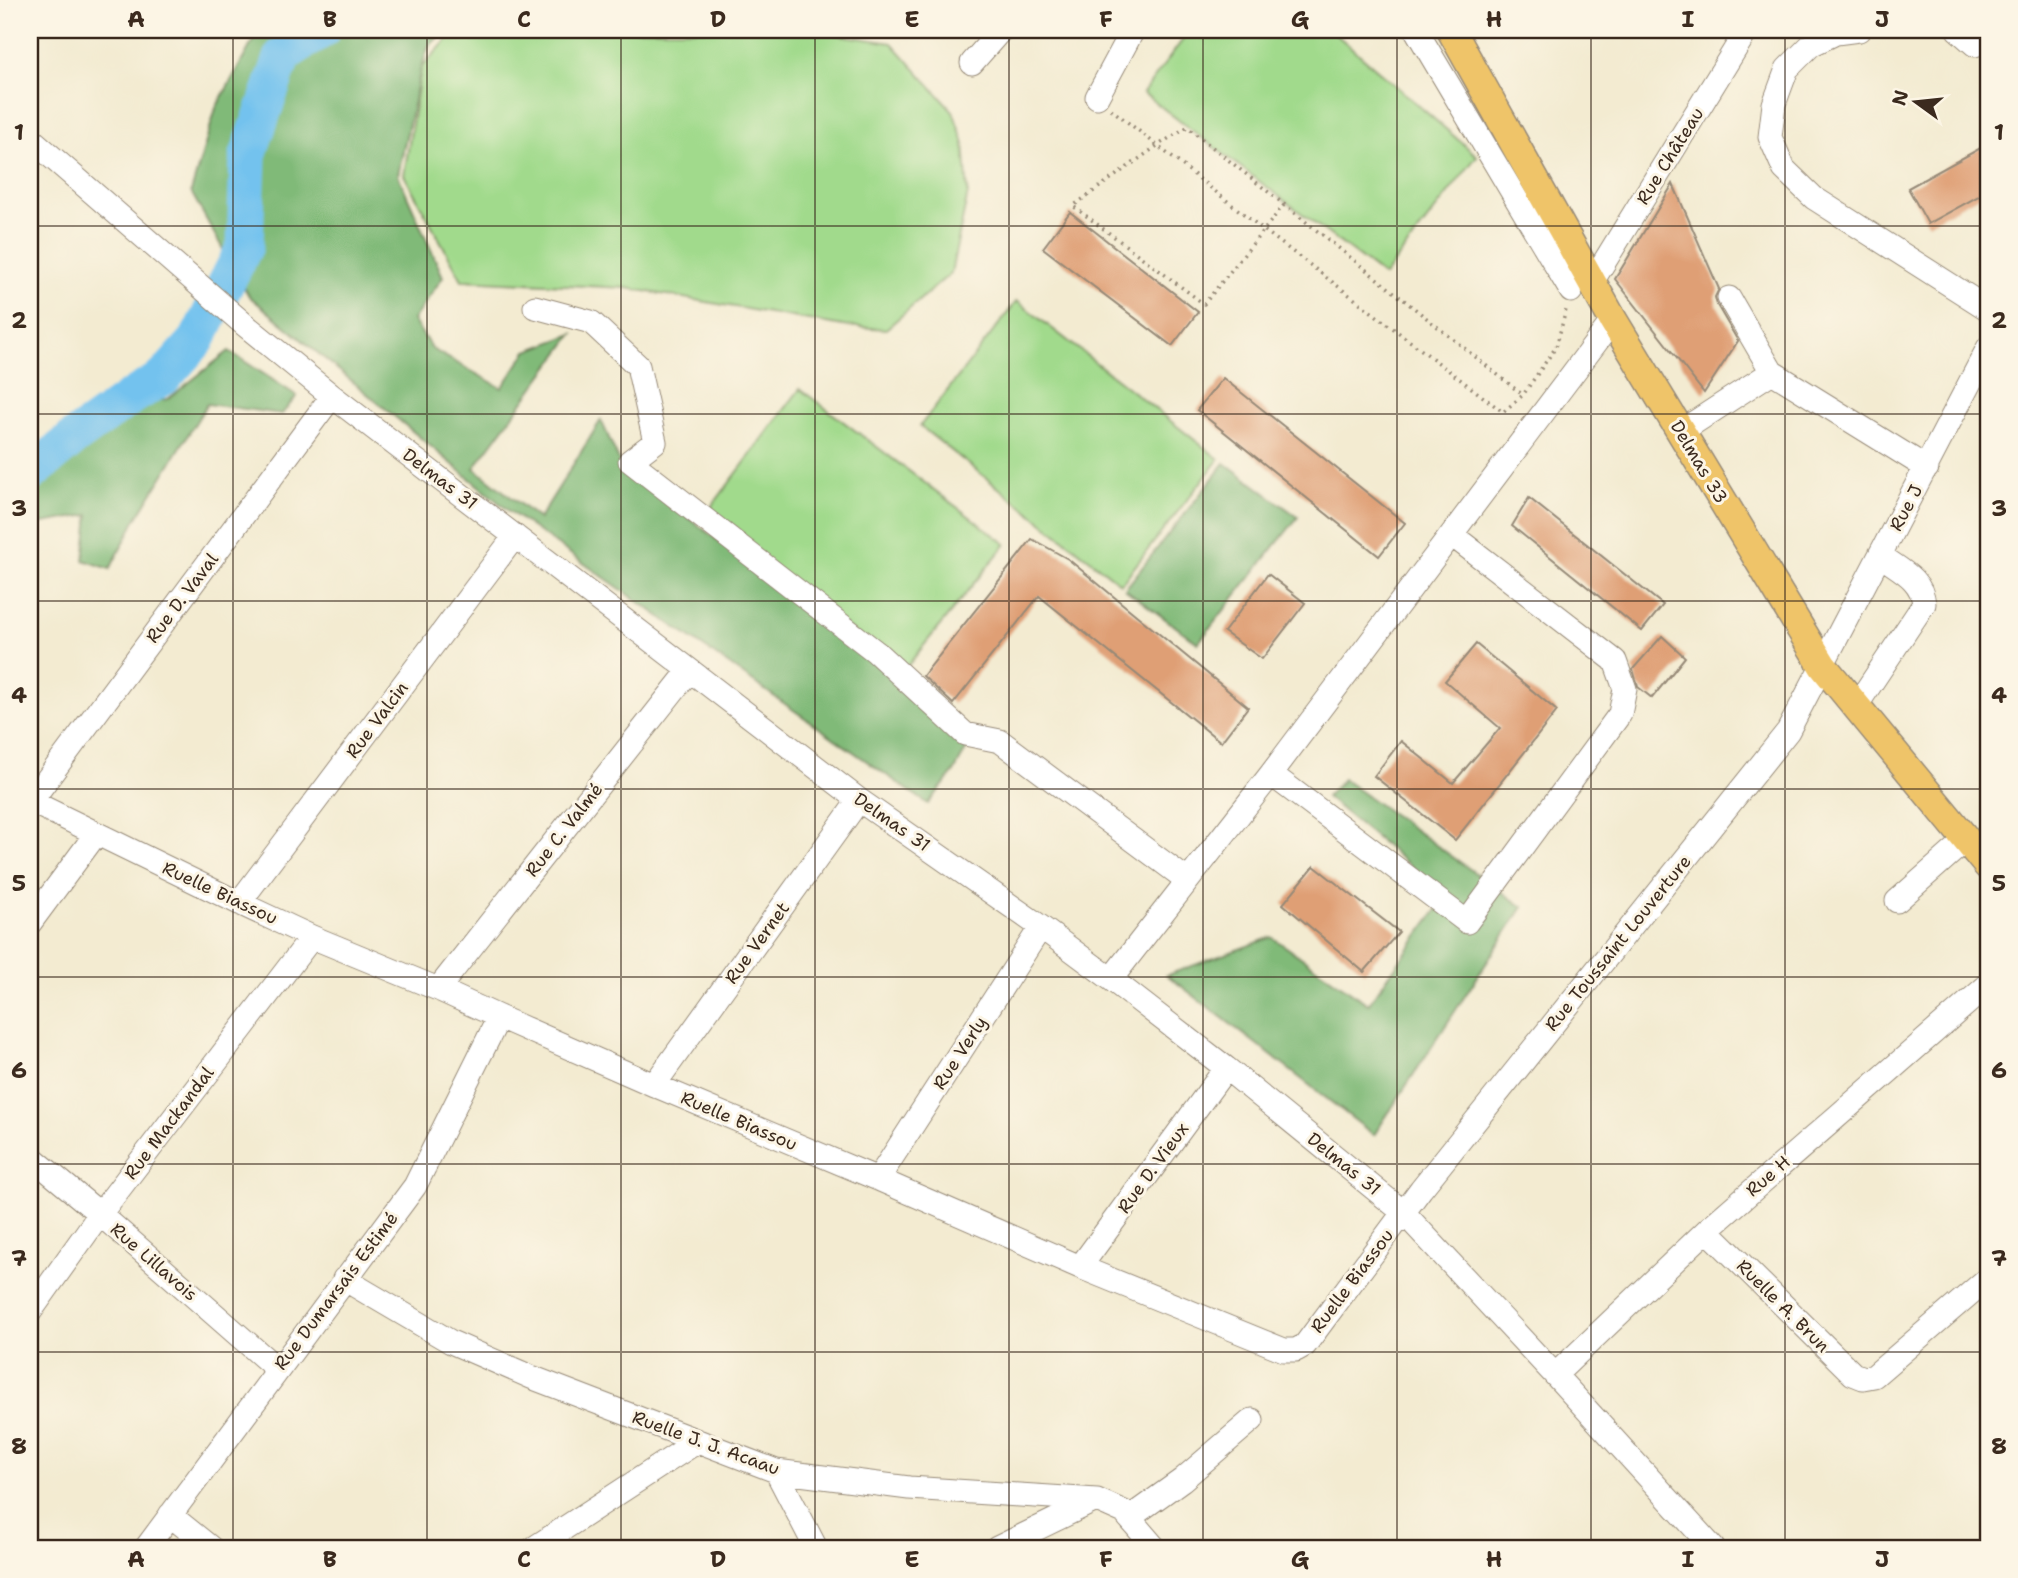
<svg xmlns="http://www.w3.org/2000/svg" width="2018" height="1578" font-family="'Shantell Sans',sans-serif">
<rect width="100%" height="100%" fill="#fcf5e5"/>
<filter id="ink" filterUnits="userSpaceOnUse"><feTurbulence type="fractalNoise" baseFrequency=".0143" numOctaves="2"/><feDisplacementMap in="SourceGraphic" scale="14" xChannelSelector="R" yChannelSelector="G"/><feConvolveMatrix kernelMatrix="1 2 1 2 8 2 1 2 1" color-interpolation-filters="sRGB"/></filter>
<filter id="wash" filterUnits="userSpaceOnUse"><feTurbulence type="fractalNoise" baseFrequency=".00686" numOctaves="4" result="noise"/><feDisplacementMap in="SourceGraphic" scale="28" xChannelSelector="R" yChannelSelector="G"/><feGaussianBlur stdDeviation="1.57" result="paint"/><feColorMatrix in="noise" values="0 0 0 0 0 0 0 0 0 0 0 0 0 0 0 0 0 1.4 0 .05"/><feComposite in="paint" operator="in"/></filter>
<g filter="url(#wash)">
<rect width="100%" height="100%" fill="#f3ebd1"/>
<path fill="#a1da8c" stroke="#6e8255" stroke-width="2" d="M456 30H807L892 43 953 111 964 143 968 193 951 273 886 329 843 326 627 288 462 280 404 175 421 68Z
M1190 30H1331L1477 156 1384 276 1143 93Z
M1017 301 1219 459 1121 584 920 426Z
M800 389 1006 544 904 670 703 518Z"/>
<path fill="#80ba78" stroke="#5e724b" stroke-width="2" d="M259 30H446L429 46 421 68 398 175 443 277 413 320 432 349 502 388 527 351 573 334 474 468 539 519 601 420 621 465 873 661 969 744 954 772 928 804 509 511 249 296 191 192 216 108Z
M229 351 297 396 282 414 207 404 135 521 110 569 84 560 89 515 37 524 30 608V484L78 438 133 402 168 399Z
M1225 463 1298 517 1198 643 1125 589Z
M1343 779 1523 907 1374 1135 1167 975 1272 937 1368 1004 1447 896 1326 797Z"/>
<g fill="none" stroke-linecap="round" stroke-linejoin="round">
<path stroke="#73c2ee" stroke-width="37" d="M30 474 75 437 128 399 164 377 197 340 245 246 248 155 283 55 322 30"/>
</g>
<g id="blocks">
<path fill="#df9f74" d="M1988 144V191L1928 224 1908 188Z
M1673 184 1719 289 1715 297 1717 305 1738 341 1704 393 1615 279Z
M1070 212 1198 312 1172 346 1043 248Z
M1223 378 1405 523 1379 556 1197 410Z
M1529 498 1663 605 1642 631 1512 526Z
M1032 539 1068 559 1248 707 1221 742 1039 596 953 704 923 676Z
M1268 574 1305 603 1262 659 1224 632Z
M1662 636 1685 657 1652 698 1638 687 1633 669Z
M1476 644 1557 711 1455 840 1374 776 1401 741 1453 783 1500 728 1445 681Z
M1314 866 1399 932 1364 972 1283 904Z"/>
</g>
</g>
<g filter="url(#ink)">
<use href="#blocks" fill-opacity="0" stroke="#978a78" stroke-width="2"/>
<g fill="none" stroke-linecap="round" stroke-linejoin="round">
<defs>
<path id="minor" d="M1416 30 1571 291
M1859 30 1836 33 1811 45 1787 69 1774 104 1770 137 1784 169 1814 198 1988 309
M1958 30 1975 45
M972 63 1001 30
M1097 97 1133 30
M30 138 245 325 332 396 859 800 1041 927 1111 979 1226 1068 1403 1212 1555 1375 1713 1548
M1592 282 1747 30
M1729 298 1772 372
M535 307 591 322 638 366 655 442 630 461 876 652 965 734 1000 741 1187 880
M1680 432 1772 372 1927 468
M1856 706 1924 604C1922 579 1900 570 1881 556
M1271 774 1467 922 1620 714 1625 689 1615 661 1452 535
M30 801 239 903 312 937 438 989 499 1017 654 1085 878 1179 1080 1267 1284 1350H1296L1305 1345 1421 1189 1788 731 1988 348
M31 801 332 396
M1897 901 1967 839
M239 903 515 536
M30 923 96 834
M1111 979 1271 774 1613 320
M438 989 689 671
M654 1085 859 800
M30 1156 100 1214 277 1369
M878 1179 1041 927
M1707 1230 1853 1374 1863 1378 1874 1376 1988 1278
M1080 1267 1226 1068
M344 1279 451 1342 531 1377 776 1471 909 1488 1097 1500 1124 1512 1155 1548
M30 1312 100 1214 312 937
M1555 1375 1707 1230 1988 985
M776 1471 816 1548
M170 1515 211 1548
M1129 1518 1182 1480 1252 1420
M146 1548 415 1186 499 1017
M534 1548 698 1441
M997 1548 1094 1501"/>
<path id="major" d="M1451 30 1613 320 1823 666 1988 866"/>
</defs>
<use href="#minor" stroke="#978a78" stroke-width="25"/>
<use href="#major" stroke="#978a78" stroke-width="31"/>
<path stroke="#978a78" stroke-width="3.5" stroke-dasharray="2 5" stroke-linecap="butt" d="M1111 109 1264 230 1503 412 1523 395 1556 347 1566 310
M1284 205 1204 304 1073 206 1157 146 1187 127 1523 395"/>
<use href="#minor" stroke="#fff" stroke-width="23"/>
<use href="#major" stroke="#efc469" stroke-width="28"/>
</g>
</g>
<path fill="none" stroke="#3b2a1e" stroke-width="2" stroke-opacity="0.55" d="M233 30V1548M427 30V1548M621 30V1548M815 30V1548M1009 30V1548M1203 30V1548M1397 30V1548M1591 30V1548M1785 30V1548M30 226H1988M30 414H1988M30 601H1988M30 789H1988M30 977H1988M30 1164H1988M30 1352H1988"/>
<g text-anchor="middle" stroke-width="6" stroke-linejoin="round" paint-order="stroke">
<g font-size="18" fill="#3b2a1e" stroke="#fcf5e5">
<text transform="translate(1670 156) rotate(-58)" y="6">Rue Château</text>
<text transform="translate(1699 462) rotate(59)" y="6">Delmas 33</text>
<text transform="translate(440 479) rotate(37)" y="6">Delmas 31</text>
<text transform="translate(1906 508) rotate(-62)" y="6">Rue J</text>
<text transform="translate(182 598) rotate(-53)" y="6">Rue D. Vaval</text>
<text transform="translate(377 720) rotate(-53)" y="6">Rue Valcin</text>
<text transform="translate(892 822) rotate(35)" y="6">Delmas 31</text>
<text transform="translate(564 830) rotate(-52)" y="6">Rue C. Valmé</text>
<text transform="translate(220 893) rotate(25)" y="6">Ruelle Biassou</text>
<text transform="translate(757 943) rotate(-54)" y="6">Rue Vernet</text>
<text transform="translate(1618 943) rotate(-51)" y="6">Rue Toussaint Louverture</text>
<text transform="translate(960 1053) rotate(-57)" y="6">Rue Verly</text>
<text transform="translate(739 1121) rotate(23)" y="6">Ruelle Biassou</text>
<text transform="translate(169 1123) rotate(-53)" y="6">Rue Mackandal</text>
<text transform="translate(1344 1164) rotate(39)" y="6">Delmas 31</text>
<text transform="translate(1153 1168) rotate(-54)" y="6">Rue D. Vieux</text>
<text transform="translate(1768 1176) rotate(-41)" y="6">Rue H</text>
<text transform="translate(154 1262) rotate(41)" y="6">Rue Lillavois</text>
<text transform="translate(1352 1281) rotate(-53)" y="6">Ruelle Biassou</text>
<text transform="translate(336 1291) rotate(-53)" y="6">Rue Dumarsais Estimé</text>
<text transform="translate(1783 1306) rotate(45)" y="6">Ruelle A. Brun</text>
<text transform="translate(706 1443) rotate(20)" y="6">Ruelle J. J. Acaau</text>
</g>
</g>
<rect width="2018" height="1578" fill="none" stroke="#fcf5e5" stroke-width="77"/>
<g transform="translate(1916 102) rotate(285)" stroke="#fcf5e5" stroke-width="5" paint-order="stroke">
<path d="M0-5L12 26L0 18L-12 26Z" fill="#3b2a1e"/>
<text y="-10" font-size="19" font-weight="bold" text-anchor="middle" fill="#3b2a1e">N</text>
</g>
<rect x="38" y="38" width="1942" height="1502" fill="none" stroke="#3b2a1e" stroke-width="2.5"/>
<g font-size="23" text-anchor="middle" font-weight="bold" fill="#3b2a1e">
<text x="136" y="27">A</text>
<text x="330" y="27">B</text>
<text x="524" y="27">C</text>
<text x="718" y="27">D</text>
<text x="912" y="27">E</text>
<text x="1106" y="27">F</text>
<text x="1300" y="27">G</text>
<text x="1494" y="27">H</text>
<text x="1688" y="27">I</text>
<text x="1882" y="27">J</text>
<text x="19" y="140">1</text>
<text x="1999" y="140">1</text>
<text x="19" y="328">2</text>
<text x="1999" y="328">2</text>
<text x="19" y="516">3</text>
<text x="1999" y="516">3</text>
<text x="19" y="703">4</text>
<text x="1999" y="703">4</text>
<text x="19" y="891">5</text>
<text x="1999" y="891">5</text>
<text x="19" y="1078">6</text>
<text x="1999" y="1078">6</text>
<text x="19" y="1266">7</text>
<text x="1999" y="1266">7</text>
<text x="19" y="1454">8</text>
<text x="1999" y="1454">8</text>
<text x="136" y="1567">A</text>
<text x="330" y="1567">B</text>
<text x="524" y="1567">C</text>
<text x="718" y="1567">D</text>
<text x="912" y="1567">E</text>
<text x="1106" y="1567">F</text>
<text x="1300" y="1567">G</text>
<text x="1494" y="1567">H</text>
<text x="1688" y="1567">I</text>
<text x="1882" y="1567">J</text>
</g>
</svg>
